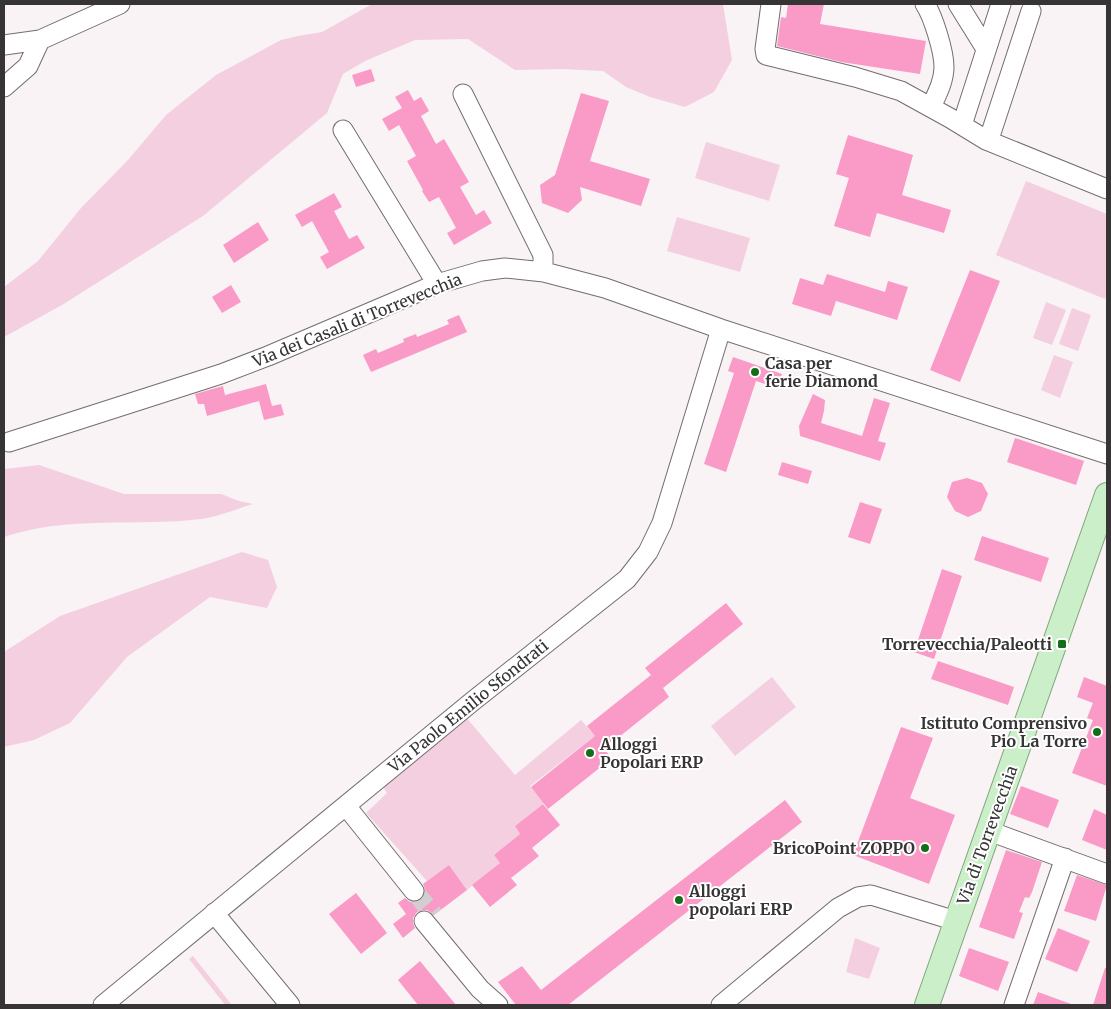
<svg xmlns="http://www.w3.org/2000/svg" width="1111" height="1009" font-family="Merriweather,serif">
<rect width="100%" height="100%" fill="#faf3f6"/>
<path fill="#f4cfdf" d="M372 4H723L732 60 714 92 685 107 650 97 626 87 603 71 562 69 515 70 468 39 415 40 365 61 343 74 327 113 203 216 62 305 4 337V287L38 261 81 208 128 160 166 115 216 75 281 40 298 36 322 32Z
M706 142 780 165 769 201 695 178Z
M1026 181 1107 214V292L1105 299 996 255Z
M677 217 750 238 740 272 667 251Z
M1046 302 1066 310 1052 345 1033 338Z
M1072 308 1091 315 1078 351 1059 344Z
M1054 355 1073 362 1060 398 1041 390Z
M39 465 124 494H221L239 501 253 504C236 509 218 517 201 519 135 527 69 515 4 537V469Z
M242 552 268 560 277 587 267 608 210 597 127 657 70 723 34 740 4 747V652L60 616Z
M772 677 796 707 735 756 711 726Z
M465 716 515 775 581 720 595 736 530 786 544 803 515 826 520 834 494 855 500 863 467 890 449 865 427 881 366 813 387 793 382 785Z
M855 938 880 948 869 979 846 972Z
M193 956 232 1005H225L189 959Z"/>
<path fill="#f99ac7" d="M788 4H824L820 24 926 41 920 74 841 62 777 46 781 17 786 18Z
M371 69 375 81 356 87 352 75Z
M408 90 414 101 421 97 429 111 421 116 436 144 444 139 469 182 460 187 476 215 484 210 492 223 454 245 447 233 456 228 439 197 429 202 422 191 423 190 407 161 416 156 399 125 389 131 382 119 402 108 395 97Z
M581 93 609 101 590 161 650 179 641 206 580 187 582 200 568 213 542 203 540 185 555 175Z
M848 135 913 155 902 195 951 210 944 233 877 213 870 237 834 226 849 178 836 174Z
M334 193 342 207 334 211 349 239 357 235 365 248 327 269 320 257 329 252 312 221 302 227 295 215Z
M258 222 269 240 234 263 223 245Z
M970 270 1000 281 960 382 930 370Z
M827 274 885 292 888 281 908 287 897 320 836 301 831 316 792 304 800 278 823 285Z
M231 285 241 302 222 313 212 297Z
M459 315 467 332 371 372 363 355 376 349 378 353 404 342 403 339 416 334 417 337 432 331 449 324 447 320Z
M733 357 782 374 777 388 756 381 726 472 704 464 734 373 728 371Z
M266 384 272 406 281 404 284 415 264 420 259 401 207 416 204 404H198L195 394 223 386 225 395Z
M813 394 825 400 824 411 821 423 862 436 874 398 890 403 878 441 886 443 880 461 800 436 799 426Z
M1015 438 1084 461 1076 485 1007 462Z
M782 462 812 471 808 484 778 475Z
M967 478 982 483 988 494 981 511 968 517 955 511 947 497 952 482Z
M860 502 882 509 870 544 848 537Z
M982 536 1049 558 1041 582 974 560Z
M942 569 962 576 934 659 914 652Z
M726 603 743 624 663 688 669 697 604 749 612 758 548 809 531 787 595 736 587 726 651 675 645 668Z
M938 661 1014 687 1008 705 931 679Z
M1084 677 1107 686V786L1072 773 1093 720 1087 718 1093 703 1077 697Z
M901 727 933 738 910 798 955 815 929 884 853 855Z
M1021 786 1059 800 1048 828 1010 814Z
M785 800 802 822 568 1005H516L498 982 522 966 541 990Z
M543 804 560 825 532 848 539 856 511 878 517 885 490 907 472 885 500 863 494 855 520 834 515 826Z
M1094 809 1107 815V850L1082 840Z
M1006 850 1042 862 1032 892 1029 898 1025 897 1019 912 1023 913 1014 939 979 927Z
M449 865 467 890 434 915 427 910H423L417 912 413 918V923L415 928 403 938 393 924 406 914 398 903 405 898 410 902H415L421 900 425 895V889L423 884Z
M1077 875 1107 885 1096 921 1064 911Z
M356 893 387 933 361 954 329 914Z
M1058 928 1090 941 1077 972 1045 959Z
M969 948 1009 962 998 991 959 976Z
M420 961 456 1005H418L398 980Z
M1105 968H1107V1005H1093Z
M1038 992 1071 1004V1005H1033Z"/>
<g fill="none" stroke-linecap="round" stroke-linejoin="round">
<path stroke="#d3cdcf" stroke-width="19" stroke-dasharray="19 9" stroke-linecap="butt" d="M414 891 434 915"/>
<defs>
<path id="minor" d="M771 4 765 49 766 55 855 77 901 91 950 118 986 140 1107 189
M925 4C933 16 944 51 944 67 944 81 937 94 931 107
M958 4 986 49
M4 45 40 40 120 4
M4 87 28 66 40 40
M463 94 543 255V271
M962 125 1001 4
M343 130 437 284
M986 140 991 133 1031 11
M9 442 221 374 268 356 437 284 482 271 505 268 544 272 605 288 721 329 1107 454
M346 806 414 891
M989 831 1107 874
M214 913 290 1005
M424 921 480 989 498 1005
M103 1005 473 701 627 579 648 552 662 523 721 329
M721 1005 838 908 858 897 871 895 956 921
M1014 1005 1065 858"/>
<path id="major" d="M927 1005 1107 495"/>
</defs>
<use href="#minor" stroke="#736d6f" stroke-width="21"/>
<use href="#major" stroke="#81a77e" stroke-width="26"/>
<use href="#minor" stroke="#fff" stroke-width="19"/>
<use href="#major" stroke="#cbefc9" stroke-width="24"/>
</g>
<g fill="#146d18" stroke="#fff" stroke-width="2">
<circle cx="755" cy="372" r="5"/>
<rect x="1057" y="639" width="10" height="10" rx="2.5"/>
<circle cx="1097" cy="732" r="5"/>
<circle cx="590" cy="753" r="5"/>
<circle cx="925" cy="848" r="5"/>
<circle cx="679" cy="900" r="5"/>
</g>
<g text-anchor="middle" stroke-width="4" stroke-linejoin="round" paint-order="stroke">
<g font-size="16" fill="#363435" stroke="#fff">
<text transform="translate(357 320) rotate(-22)" y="6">Via dei Casali di Torrevecchia</text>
<text transform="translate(468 706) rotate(-39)" y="6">Via Paolo Emilio Sfondrati</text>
<text transform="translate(987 835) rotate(-70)" y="6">Via di Torrevecchia</text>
</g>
<g font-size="16" font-weight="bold" fill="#363435" stroke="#fff" text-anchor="start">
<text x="765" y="369">Casa per<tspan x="765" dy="18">ferie Diamond</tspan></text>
<text x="1052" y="650" text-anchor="end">Torrevecchia/Paleotti</text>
<text x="1087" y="729" text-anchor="end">Istituto Comprensivo<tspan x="1087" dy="18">Pio La Torre</tspan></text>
<text x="600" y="750">Alloggi<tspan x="600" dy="18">Popolari ERP</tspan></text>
<text x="915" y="854" text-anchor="end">BricoPoint ZOPPO</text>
<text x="689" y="897">Alloggi<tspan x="689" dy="18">popolari ERP</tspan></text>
</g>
</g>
<rect width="1111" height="1009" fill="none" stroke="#363435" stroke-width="10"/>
</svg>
